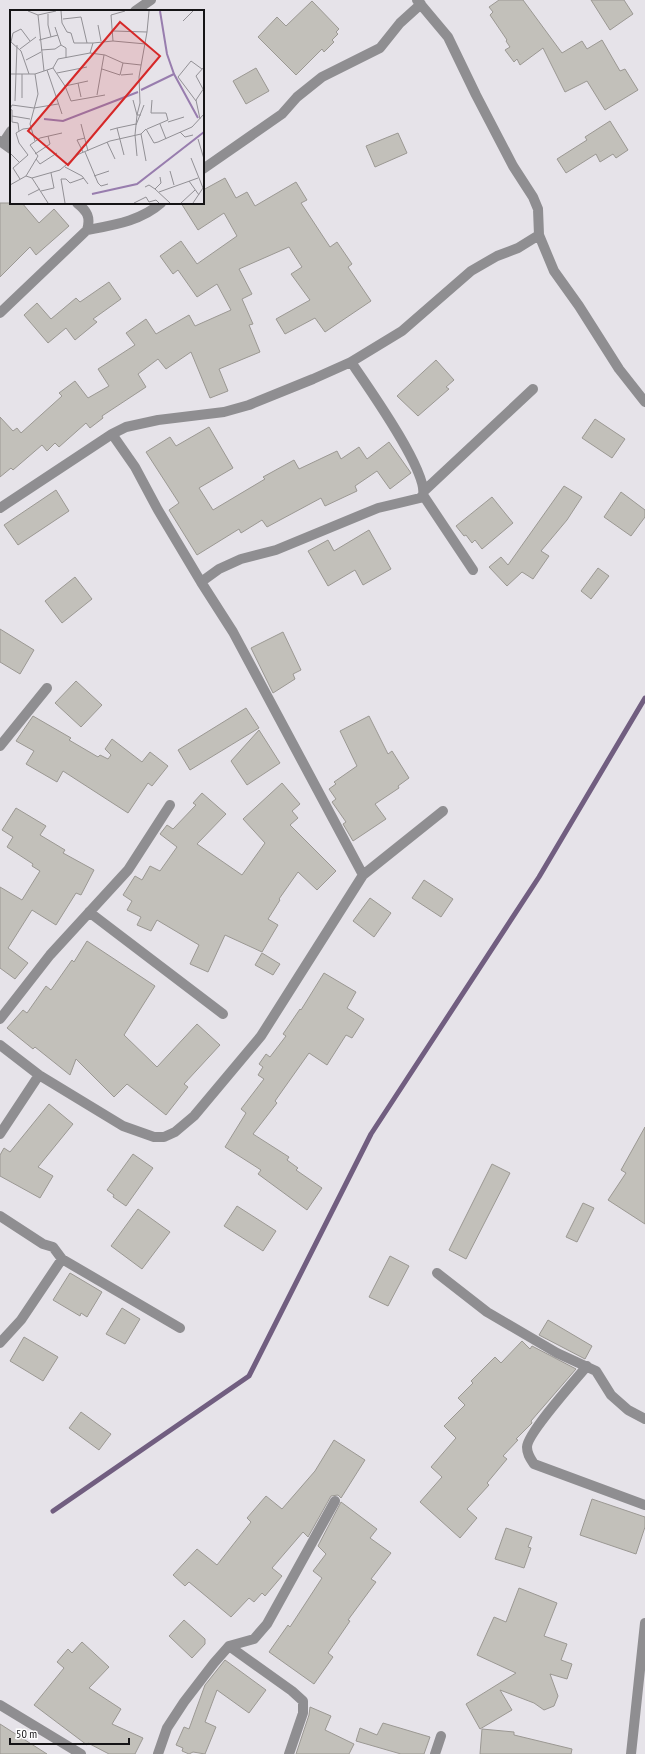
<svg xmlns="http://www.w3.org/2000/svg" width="645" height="1754" font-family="'PT Sans Narrow',sans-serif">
<rect width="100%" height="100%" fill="#e6e3e9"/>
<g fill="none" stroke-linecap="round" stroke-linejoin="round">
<path stroke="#715e80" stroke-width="5" d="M53 1511 249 1376 371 1134 539 877 645 698"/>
</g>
<path fill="#c2c0ba" stroke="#9b9893" d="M499 0H523L562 53 582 41 587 49 602 40 620 71 625 69 638 90 605 110 587 81 565 92 543 48 520 65 517 59 514 62 505 50 510 47 506 41 507 40 490 15 493 12 489 7Z
M591 0H624L633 14 610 30Z
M312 1 339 29 336 32 338 34 332 40 334 42 324 52 322 49 296 75 258 37 277 17 286 26Z
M256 68 269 91 246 104 233 81Z
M610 121 628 150 616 158 613 154 600 162 596 154 566 173 557 159 587 140 585 137Z
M398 133 407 153 375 167 366 146Z
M225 178 236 198 247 192 255 206 296 182 307 200 301 203 330 247 337 242 352 264 348 267 371 301 325 332 315 318 285 334 276 319 310 300 291 274 302 267 289 247 239 269 252 294 242 299 253 324 249 325 260 352 219 369 228 391 210 398 191 352 166 369 158 359 138 374 146 387 102 416 103 418 90 428 86 423 59 447 55 443 47 451 42 445 13 470 11 468 0 477V417L13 431 17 428 21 433 62 396 59 393 75 381 88 398 109 386 98 369 135 345 126 333 146 319 156 334 189 315 195 326 231 310 217 284 197 297 178 270 173 274 160 256 181 241 197 264 237 236 224 213 198 230 181 203H203V190Z
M0 203H22L39 223 54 209 69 226 36 255 30 247 0 277Z
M109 282 121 299 93 319 97 322 75 340 66 328 48 343 24 315 37 303 51 319 76 298 80 302Z
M436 360 454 380 446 387 449 389 418 416 397 396Z
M595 419 625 439 612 458 582 438Z
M209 427 233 468 199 488 213 510 265 479 263 477 294 460 299 469 337 451 341 459 359 447 367 459 389 442 411 473 390 489 377 471 355 486 357 491 325 506 321 498 267 527 262 520 241 533 239 529 197 555 169 510 179 503 146 452 170 437 176 446Z
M564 486 582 497 567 520 541 551 549 556 533 579 522 572 507 586 489 567 501 557 508 565Z
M56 490 69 511 18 545 4 525Z
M621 492 645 510V517L631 536 604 517Z
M492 497 513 523 482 549 475 540 472 543 466 535 464 536 456 526Z
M369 530 391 569 363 585 355 570 328 586 308 551 328 540 334 551Z
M598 568 609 576 591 599 581 591Z
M75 577 92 599 62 623 45 601Z
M0 629 34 650 20 674 0 662Z
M283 632 301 670 293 674 295 679 273 693 251 648Z
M76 681 102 705 81 727 55 703Z
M246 708 259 728 190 770 178 750Z
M33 716 71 738 69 740 98 757 100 755 108 759 111 755 105 749 112 739 142 762 150 752 168 766 152 786 148 783 128 813 63 771 57 782 26 764 34 751 16 741Z
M369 716 388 754 392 751 409 778 398 786 399 788 375 804 386 819 353 841 343 824 346 822 332 802 336 799 329 789 336 784 334 782 357 766 340 731Z
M259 730 280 763 247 785 231 761Z
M282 783 300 804 292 811 298 818 290 825 336 871 317 890 298 872 279 899 280 900 268 919 278 925 262 952 225 935 208 972 190 964 199 945 157 920 151 931 137 925 141 917 127 910 132 901 123 895 135 876 142 880 150 866 160 871 177 847 160 834 167 825 173 829 196 805 193 803 202 793 226 814 197 844 242 875 265 843 243 819Z
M16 808 46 826 40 835 65 850 63 853 94 870 81 895 76 893 56 925 32 910 8 948 28 963 15 979 0 968V887L22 900 40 871 32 866 33 864 7 847 13 837 2 830Z
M424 880 453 899 441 917 412 898Z
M370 898 391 913 374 937 353 921Z
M87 941 155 986 124 1035 157 1067 197 1024 220 1045 184 1084 188 1087 166 1115 127 1084 114 1097 76 1059 70 1075 35 1047 33 1049 7 1028 23 1010 27 1013 46 986 51 990 72 960 74 962Z
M262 953 280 964 273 975 255 965Z
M324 973 356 992 347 1008 364 1019 352 1038 346 1035 327 1065 309 1053 275 1101 277 1103 253 1134 289 1157 287 1160 298 1168 296 1170 322 1188 307 1210 258 1174 261 1170 225 1147 246 1113 241 1109 264 1079 258 1075 263 1067 259 1064 266 1054 270 1057 286 1036 283 1034 300 1009 301 1010Z
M49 1104 73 1124 38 1167 53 1176 40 1198 0 1176V1155L4 1148 10 1152Z
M645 1127V1224L608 1200 626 1173 621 1170Z
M133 1154 153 1168 126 1206 113 1197 114 1195 107 1190Z
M492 1164 510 1173 466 1259 449 1250Z
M583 1203 594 1208 577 1242 566 1237Z
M237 1206 276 1231 263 1251 224 1226Z
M138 1209 170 1232 142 1269 111 1246Z
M390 1256 409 1266 388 1306 369 1297Z
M70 1273 102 1292 87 1317 81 1313 80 1316 53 1300Z
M122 1308 140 1319 125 1344 106 1334Z
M548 1320 592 1346 585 1359 539 1335Z
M24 1337 58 1357 43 1381 10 1361Z
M522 1341 530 1349 532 1346 576 1369 531 1421 532 1423 516 1439 518 1440 503 1456 507 1459 487 1483 489 1485 467 1509 477 1518 460 1538 420 1502 442 1477 431 1467 456 1438 444 1426 465 1405 458 1398 473 1383 471 1381 495 1357 501 1363Z
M81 1412 111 1434 99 1450 69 1428Z
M334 1440 365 1460 341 1498 338 1495 331 1496 308 1537 303 1532 272 1568 282 1576 265 1596 262 1593 254 1602 249 1598 231 1617 189 1582 185 1586 173 1575 197 1549 217 1565 251 1522 247 1518 266 1496 282 1509 315 1471Z
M592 1499 645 1517V1527L636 1554 580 1535Z
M341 1502 377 1529 370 1538 391 1553 371 1579 376 1582 348 1620 350 1621 328 1653 333 1657 314 1684 269 1652 288 1625 290 1627 322 1578 313 1571 326 1554 318 1546Z
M506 1528 532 1537 528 1547 531 1548 524 1568 495 1559Z
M519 1588 557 1603 544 1636 567 1644 561 1660 572 1664 567 1679 550 1674 558 1696 554 1706 544 1710 534 1703 500 1690 512 1710 480 1729 466 1704 516 1673 477 1655 494 1617 506 1622Z
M184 1620 205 1639V1644L192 1658 169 1636Z
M82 1642 109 1667 89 1688 121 1709 112 1724 143 1738 135 1754H109L88 1743 87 1745 34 1705 64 1668 57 1662 68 1649 72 1653Z
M225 1660 266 1690 249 1713 217 1690 205 1722 216 1727 205 1754 193 1752 189 1754 182 1751 183 1748 176 1745 184 1727 189 1729 205 1685Z
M310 1707 331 1716 325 1730 354 1744 349 1754H296L309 1715Z
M383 1723 430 1737 424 1754H401L356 1741 360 1728 377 1735Z
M0 1724 47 1754H0Z
M482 1729 514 1732V1735L572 1749 571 1754H480Z"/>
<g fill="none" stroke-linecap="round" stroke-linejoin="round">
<path stroke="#8f8e91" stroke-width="10" d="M417 0 448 37 476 95 513 166 533 197 538 209 539 235 554 271 579 306 619 369 645 402
M135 11 151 0
M0 141 11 149
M3 143 11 131
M203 169 282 114 297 97 322 77 380 48 400 23 421 4
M87 230C113 225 141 221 161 203
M0 313 87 230C91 217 87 211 77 203
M351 362C366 384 428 471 423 495L473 570
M112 434 135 467 158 510 201 582 233 632 363 875
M424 491 533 389
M0 508 112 434 126 427 158 420 224 412 249 405 313 379 351 362 402 331 471 271 497 256 518 248 539 235
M201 582 219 569 241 559 276 550 378 508 420 498 423 495
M0 746 47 688
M89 912 223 1014
M0 1019 50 955 128 870 170 805
M0 1045 39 1075 123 1126 154 1137H164L175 1132 194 1116 261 1036 363 875 443 811
M0 1134 39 1075
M0 1216 43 1244 53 1247 62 1259 180 1328
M437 1273 487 1312 557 1353 596 1371 611 1395 628 1410 645 1419
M0 1343 21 1320 62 1259
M587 1366C576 1379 527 1434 527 1447 527 1454 530 1458 534 1464L645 1505
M229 1646 292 1691 303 1701V1713L289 1754
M0 1705 81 1754
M158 1754 167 1728 184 1702 214 1663 229 1646 254 1639 267 1624 335 1501
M435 1754 441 1736
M631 1754 645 1623"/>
</g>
<g transform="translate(10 10)">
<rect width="194" height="194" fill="#e6e3e9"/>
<path fill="none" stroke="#987dae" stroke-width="2" d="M150 1 157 44 164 64 188 108M131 80 164 64M34 109 53 111 128 82M82 184 127 174 194 122"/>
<path fill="none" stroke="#929095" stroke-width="1" d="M18 1 28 5 46 1M51 1 52 13 57 22 61 23 64 33H83M38 4V15L41 27M28 5 34 61M53 9 71 7 77 33M173 11 183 1M88 15 91 31M45 17 51 35 56 38V48M103 21 137 22 129 67 130 93 127 105H131M137 22 139 1M29 30 48 25M103 31 101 5 115 1M10 39 26 27M31 40 45 39 51 35M80 43 83 33 103 31 136 34M16 50 31 42M43 58 55 76 61 91 95 85M92 59 110 65 113 53M37 60 52 104M47 63 77 57M0 64H25L43 58 48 49 80 43 95 45 113 53 131 55M19 64 11 41 1 32 3 23 11 19 20 31M25 64 28 84 20 114 25 131M111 65 123 64M68 73 71 87M55 76 78 71M193 79 186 66 194 57M87 85 94 45M12 88V64M123 90 127 105 125 125 127 146M5 91 7 35M186 91 168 67 181 51 192 59M0 99 2 95 24 98 48 94M0 99 2 100V112L8 113 9 121M2 106 20 109M190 109 186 90 194 78M158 112 174 107M71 114 78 141M150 114 156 129M126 115 134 95M107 118 126 114M137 119 158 110 156 103H141L142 90M100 120 107 118 114 145M170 122 175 127 183 125M131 124 136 151M188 129 194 149M97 132 105 149M73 142 67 130 75 128M75 142 88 173 91 176 98 174M0 143 9 152M25 144 40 134 38 126M181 148 193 178 183 193M26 149 30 154 47 143M55 157 72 166 78 174M160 161 164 175M16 166 28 146 20 135 30 128 52 123M84 166 99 161M22 168 38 193M10 169 3 158 18 145 9 133 6 123 13 119 21 118M179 171 189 185M0 175 16 166 22 168 50 160 69 144 100 131 131 124 136 119 144 133 148 132 182 117 194 104M135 177 139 175 145 179 160 193M145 179 151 173 150 167M31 181 44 178 41 163M149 182 188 168M18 185 30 179M55 193 51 169H56L60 173 74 168M124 193 136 187 139 192 146 190 149 193M171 193 185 180"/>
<path fill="#d62828" fill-opacity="0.15" stroke="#d62828" stroke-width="2" d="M110 12 150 46 58 155 18 121Z"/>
<rect width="194" height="194" fill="none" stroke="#151416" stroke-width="2"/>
</g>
<path d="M10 1738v6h119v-6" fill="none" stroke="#151416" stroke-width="2"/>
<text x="16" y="1738" font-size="12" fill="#151416" stroke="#ffffff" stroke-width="3" paint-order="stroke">50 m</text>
</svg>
